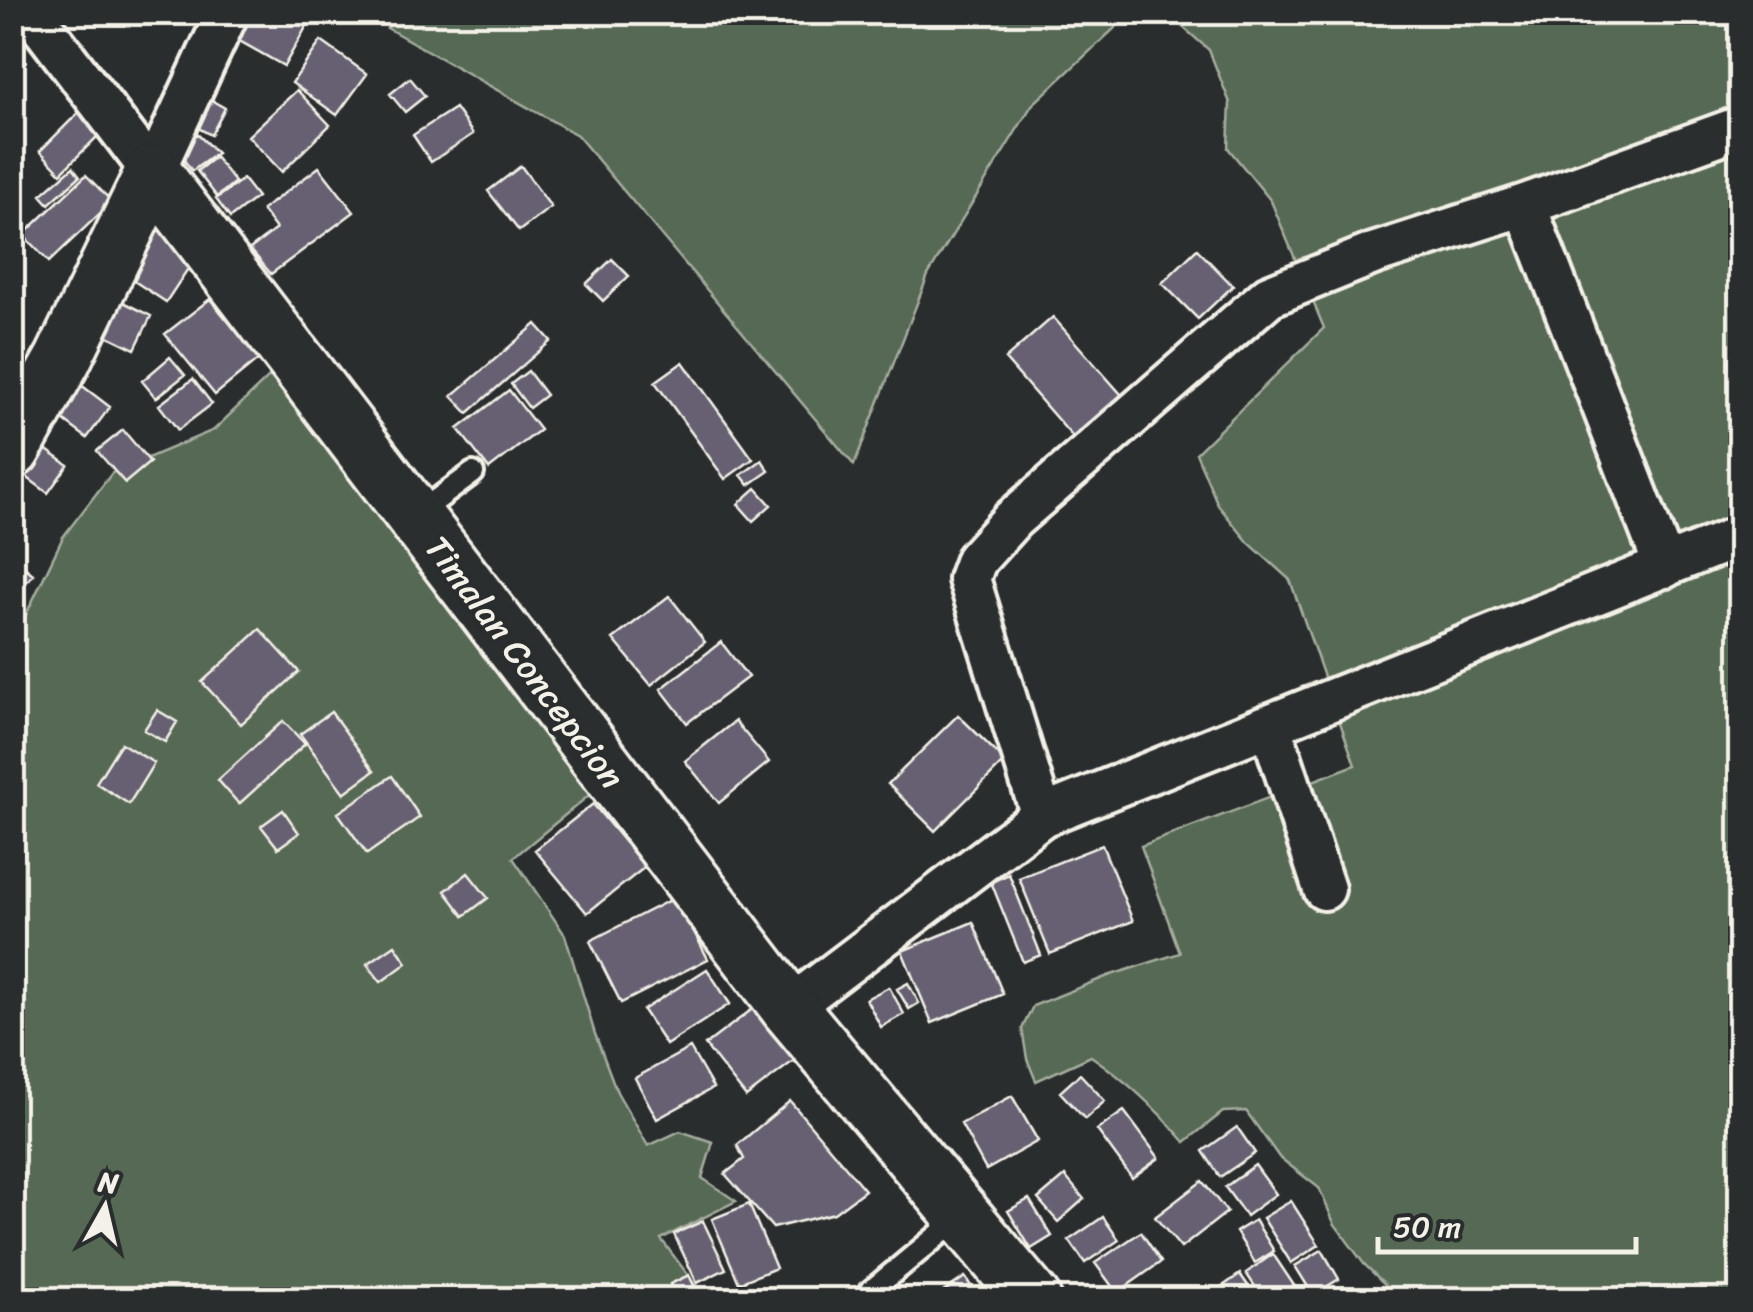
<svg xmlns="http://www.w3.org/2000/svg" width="1753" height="1312" font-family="Sriracha,sans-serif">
<rect width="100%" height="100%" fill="#2a2d2e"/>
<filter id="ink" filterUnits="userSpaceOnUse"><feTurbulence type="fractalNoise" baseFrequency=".01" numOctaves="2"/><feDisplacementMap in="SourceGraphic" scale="20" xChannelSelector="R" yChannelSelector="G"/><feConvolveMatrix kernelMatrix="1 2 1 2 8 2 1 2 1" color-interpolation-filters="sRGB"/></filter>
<g filter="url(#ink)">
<path fill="#566954" stroke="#a5ad9e" stroke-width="2.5" d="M400 13V12L1131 13 1032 105 928 275 854 465 577 135 387 28Z
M1167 13H1740V1299H1400L1364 1264 1334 1223 1319 1188 1279 1157 1246 1111 1223 1112 1185 1142C1157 1109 1127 1081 1091 1056L1036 1081 1027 1059 1022 1029 1033 1006 1108 976 1180 953 1141 846 1355 765 1290 580 1249 543 1218 505 1196 453 1324 328 1271 201 1228 148 1230 103 1209 50Z
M271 375 599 787 513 858 565 935 595 1034 617 1092 648 1146 680 1131 713 1142 702 1178 736 1201 661 1239 706 1299H13L12 644 63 537 112 473 214 430Z"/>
<path fill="#666072" stroke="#f4f1e8" stroke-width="2.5" d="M239 12 314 13 284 66 227 34Z
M321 41 367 74 337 115 292 83Z
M410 78 425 96 405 112 390 94Z
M297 90 330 125 282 172 248 136Z
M200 94 225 108 211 135 186 121Z
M455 108 473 134 431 162 413 135Z
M81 110 102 132 61 173 40 151Z
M189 126 217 153 192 171 170 141Z
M215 157 235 182 217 197 197 171Z
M521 166 551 207 519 231 488 191Z
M73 167 80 176 49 204 41 195Z
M319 167 354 212 271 274 250 249 276 229 262 210Z
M86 175 112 202 49 262 23 235Z
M243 179 257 197 230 218 216 199Z
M154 209 197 255 166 302 122 273Z
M1197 249 1233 286 1198 319 1162 283Z
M612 259 629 276 603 301 586 284Z
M113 297 151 316 135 349 96 330Z
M210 299 259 359 215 395 165 334Z
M1053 317 1127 401 1078 443 1005 359Z
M536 324 551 341 468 413 452 396Z
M170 357 185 375 156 398 142 381Z
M683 362 753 459 725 479 655 382Z
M528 371 546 395 529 408 511 384Z
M72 378 110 407 87 438 48 409Z
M193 379 212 404 178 430 159 405Z
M509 390 540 430 489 469 458 429Z
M123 430 150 462 125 483 97 451Z
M41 446 68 465 48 493 21 473Z
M762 460 769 471 749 485 741 475Z
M756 488 771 505 753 521 738 504Z
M12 557 33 574 17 594 12 590Z
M669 596 705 642 651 685 613 639Z
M260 629 299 672 241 724 202 682Z
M721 642 748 677 687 723 661 689Z
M157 710 177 722 165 742 144 730Z
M331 712 374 771 344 793 300 734Z
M958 715 1005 761 935 831 888 784Z
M283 721 305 744 239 804 218 780Z
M735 721 769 762 719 803 685 761Z
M121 743 154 763 129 804 96 783Z
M392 776 420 817 367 854 338 813Z
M593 804 645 867 587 913 535 850Z
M283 810 299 833 278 848 261 826Z
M1102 845 1133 921 1050 954 1019 878Z
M468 873 488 898 464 916 445 891Z
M1009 874 1041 955 1023 962 991 882Z
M676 897 708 959 621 1003 590 941Z
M973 922 1003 994 932 1023 902 951Z
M395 945 407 963 381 982 367 964Z
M707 969 730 1004 666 1045 643 1010Z
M908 983 919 1003 909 1009 897 989Z
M889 987 904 1014 881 1027 866 999Z
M763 1001 804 1053 746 1097 705 1045Z
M690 1048 713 1088 657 1119 635 1078Z
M1080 1074 1105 1101 1085 1119 1060 1092Z
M1012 1096 1038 1141 986 1170 961 1124Z
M790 1101 865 1190 834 1213 773 1228 725 1174 744 1159 737 1145Z
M1124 1111 1159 1158 1132 1178 1097 1130Z
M1237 1127 1255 1153 1220 1177 1203 1151Z
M1255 1165 1276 1194 1246 1216 1225 1187Z
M1065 1176 1084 1199 1058 1222 1038 1199Z
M1202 1181 1227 1212 1181 1248 1155 1217Z
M1029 1199 1052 1236 1031 1249 1008 1211Z
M1291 1201 1319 1245 1291 1263 1263 1218Z
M749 1204 776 1268 739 1283 712 1219Z
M1103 1217 1119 1240 1085 1263 1069 1240Z
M1255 1220 1274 1251 1255 1263 1236 1232Z
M703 1221 726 1269 697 1283 674 1234Z
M1141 1232 1161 1262 1117 1293 1095 1263Z
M1322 1250 1339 1279 1313 1295 1295 1266Z
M1273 1254 1295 1287 1277 1300H1264L1246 1273Z
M1240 1274 1258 1300H1229L1220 1288Z
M689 1275 696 1290 677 1298 670 1284Z
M965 1277 980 1300H931Z"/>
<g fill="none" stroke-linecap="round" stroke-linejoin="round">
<defs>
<path id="lane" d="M416 515 473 473
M860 1300 959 1218"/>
<path id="street" d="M31 12 153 173 228 12
M1525 205 1665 567
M1270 725 1324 889
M1042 816 969 579 976 560 1013 519 1269 296 1373 254 1525 205 1740 127
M789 1008 1042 816 1740 536"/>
<path id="secondary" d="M12 450 63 359 153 173 789 1008 1033 1300"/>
</defs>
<use href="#lane" stroke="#f4f1e8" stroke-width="28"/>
<use href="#street" stroke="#f4f1e8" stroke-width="48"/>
<use href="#secondary" stroke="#f4f1e8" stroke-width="62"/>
<use href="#lane" stroke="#2a2d2e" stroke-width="20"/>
<use href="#street" stroke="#2a2d2e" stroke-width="40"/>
<use href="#secondary" stroke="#2a2d2e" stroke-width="55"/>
</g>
</g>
<g text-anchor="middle" stroke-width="8" stroke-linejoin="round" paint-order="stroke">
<g font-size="35" fill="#f4f1e8" stroke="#2a2d2e">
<text transform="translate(525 662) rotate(53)" y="12">Timalan Concepcion</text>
</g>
</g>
<rect width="1753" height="1312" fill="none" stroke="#2a2d2e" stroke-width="50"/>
<rect x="25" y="25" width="1703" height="1262" fill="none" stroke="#f4f1e8" stroke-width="4" filter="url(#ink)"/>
<g transform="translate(105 1207) rotate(8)" stroke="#2a2d2e" stroke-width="8" paint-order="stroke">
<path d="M0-8L18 38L0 25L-18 38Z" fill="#f4f1e8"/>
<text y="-15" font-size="28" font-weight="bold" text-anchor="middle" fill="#f4f1e8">N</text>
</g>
<path d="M1378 1237v15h258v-15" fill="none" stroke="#f4f1e8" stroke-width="5"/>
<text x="1393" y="1237" font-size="30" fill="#f4f1e8" stroke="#2a2d2e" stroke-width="8" paint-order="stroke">50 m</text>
</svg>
